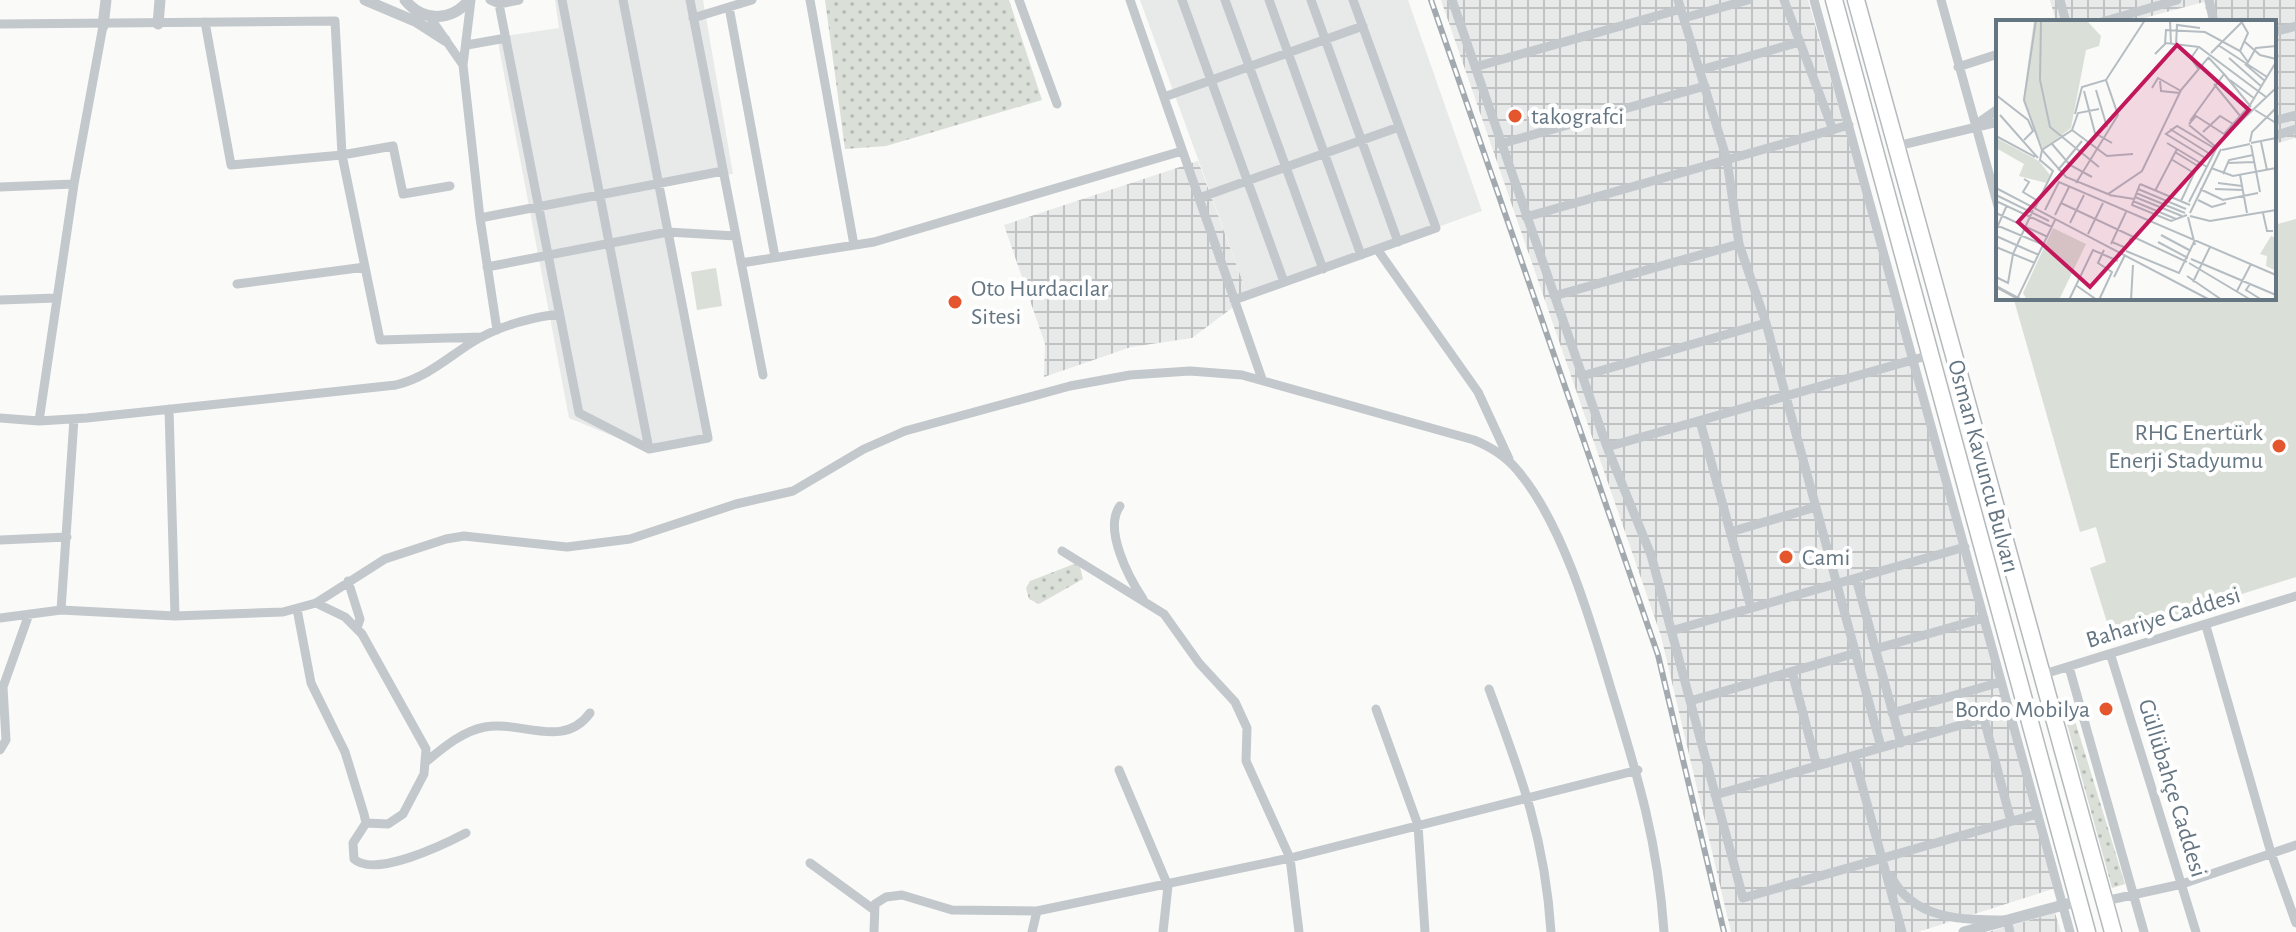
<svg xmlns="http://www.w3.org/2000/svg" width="2296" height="932" font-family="'Alegreya Sans',sans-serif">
<defs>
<pattern id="industrial-grid" width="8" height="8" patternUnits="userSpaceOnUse" patternTransform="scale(2)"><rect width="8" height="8" fill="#e8e9e9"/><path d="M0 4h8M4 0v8" fill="none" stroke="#c0c1c2"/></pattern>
<pattern id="green-dots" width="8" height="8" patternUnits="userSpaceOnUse" patternTransform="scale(2)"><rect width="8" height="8" fill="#dadfd7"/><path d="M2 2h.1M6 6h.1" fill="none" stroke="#b4b9b4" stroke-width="1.8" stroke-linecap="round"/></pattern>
</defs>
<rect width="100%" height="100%" fill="#fafaf8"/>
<path fill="#e8e9e9" d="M555 0H703L733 174 685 178 659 189 713 441 644 449 569 418 497 37 559 28Z
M1140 0H1408L1482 211 1248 296Z"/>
<path fill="url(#industrial-grid)" d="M1441 0H1808L2062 886 1918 932H1731L1661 636Z
M2050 0H2296V138L2274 144V22H2209L2204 2 2129 22H2056Z
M1198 161 1248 296 1192 338 1131 347 1044 377 1045 344 1004 225Z
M2055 913 2061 932H1988Z"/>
<path fill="url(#green-dots)" d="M825 0H1009L1042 100 886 146 845 149Z
M1074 564 1080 567 1083 579 1039 604 1029 599 1026 588 1030 581Z
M2065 699 2069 701 2125 884 2112 888 2061 702Z"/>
<path fill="#dadfd7" d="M2296 219V577L2111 635 2090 568 2106 562 2096 527 2080 532 2014 300 2274 298V225Z
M716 268 722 306 697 310 691 272Z"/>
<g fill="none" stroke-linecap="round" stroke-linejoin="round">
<defs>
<path id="trunk" d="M1834 0 2087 932
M1856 0 2113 932"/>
</defs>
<use href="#trunk" stroke="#b4b9bd" stroke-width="19"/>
<path stroke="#c3c8cc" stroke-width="9" d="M471 0 463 65 480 218 497 330
M490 0 499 4 519 0
M562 0 649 449
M690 0 763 375
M810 0 854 245
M1019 0 1057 104
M1130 0 1262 379
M1182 0 1284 282
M1225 0 1323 269
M1269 0 1361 255
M1311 0 1398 242
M1452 0 1607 447 1651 555 1743 898 2037 814
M1678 0 1727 160 1739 244 1766 323 1881 747
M1784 0 1833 130
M1814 0 2070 932
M1941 0 1998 206
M2060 0 2066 22
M2209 0 2214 22
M499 4 579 413 649 449 708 438 623 0
M729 7 775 257
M429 16 463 65
M693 18 752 0
M1684 18 1748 0
M205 22 231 165 342 155 393 146 403 194 450 186
M2102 22 2177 0
M0 24 335 21 342 155 380 340 482 337
M2274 32 2296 26
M467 45 506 38
M1475 67 1681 9
M1958 67 1998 54
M1700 70 1800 42
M1164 97 1363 26
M2274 121 2296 115
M1978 123 1998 109
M2274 136 2296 129
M1500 144 1705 86
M1897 146 1998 122
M0 187 74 184
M1199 198 1399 127
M1526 217 1849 125
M480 218 723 171
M1377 249 1478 392 1509 459
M741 263 874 242 1182 151
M487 267 668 232 736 236
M237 284 365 267
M1554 296 1739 244
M0 300 57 298
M1234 300 1436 228 1353 0
M1582 376 1766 323
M169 409 175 616
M0 418 39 421 87 418 396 385C427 377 446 359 471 343 498 326 528 318 559 314
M39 421 74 184 103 26
M1700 421 1751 608
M1607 447 1930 355
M1120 506C1103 529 1129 578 1143 599
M1730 532 1816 507
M0 540 67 537
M1062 551 1164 614 1199 663 1235 702 1247 728 1246 761 1290 858 1299 932
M1856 578 1901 743
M348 581 360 619 357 628
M316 603 345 617 362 634 426 749 424 774 403 814 388 824 366 823
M297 609 311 683 345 752 364 814 366 823 353 843 354 859C375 878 443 845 466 833
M61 610 74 419
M0 618 61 610 175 616 283 612 316 603 385 559 446 539 464 536 567 547 630 539 736 504 793 491 864 449 905 431 1070 386 1130 375 1190 371 1242 375 1474 440C1491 447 1506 456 1518 471 1563 524 1591 622 1611 689 1637 774 1658 841 1664 932
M2206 626 2271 853 2296 923
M1671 631 1965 547
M1875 649 1984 618
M2111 656 2196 932
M2069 667 2144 932
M1792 672 1817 766
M2041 675 2296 596
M1489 689C1521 775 1545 838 1551 932
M1690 701 1856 653
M1376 709 1418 825 1425 932
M1892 713 2001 682
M1984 719 2011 821
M0 750 6 740 3 687 29 614
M1854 756 1902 932
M427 761C444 747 463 731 485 727 520 720 563 750 590 713
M1119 770 1168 886 1163 932
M1715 795 2010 711
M810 863 873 909
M1891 876C1913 920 1962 920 2007 920L2010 932
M2105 901 2182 884 2296 845
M874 932 875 904 886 897 902 895 952 910 1037 911 1290 858 1638 770
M1032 932 1037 911"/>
<path stroke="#c3c8cc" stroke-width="11" d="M365 0 417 22 445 40
M405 0C423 22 451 22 469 0
M158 24 160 0
M103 26 106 0
M1964 932 2078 901"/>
<use href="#trunk" stroke="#fff" stroke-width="16"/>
<defs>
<path id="rail" d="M1431 0 1658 655 1724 932"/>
</defs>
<use href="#rail" stroke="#a2aab0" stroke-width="6"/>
<use href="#rail" stroke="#fff" stroke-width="3" stroke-dasharray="9" stroke-linecap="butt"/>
</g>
<g fill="#e4572e" stroke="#fff" stroke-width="3">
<circle cx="1515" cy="116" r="8"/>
<circle cx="955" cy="302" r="8"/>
<circle cx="2279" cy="446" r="8"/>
<circle cx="1786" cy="557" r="8"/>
<circle cx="2106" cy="709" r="8"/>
</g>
<g text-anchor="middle" stroke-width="8" stroke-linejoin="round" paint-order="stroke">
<g font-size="24" fill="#657683" stroke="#fff" text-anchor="start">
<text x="1531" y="124">takografci</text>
<text x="971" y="296">Oto Hurdacılar<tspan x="971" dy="28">Sitesi</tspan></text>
<text x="2263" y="440" text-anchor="end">RHG Enertürk<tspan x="2263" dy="28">Enerji Stadyumu</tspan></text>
<text x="1802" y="565">Cami</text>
<text x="2090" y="717" text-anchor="end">Bordo Mobilya</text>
</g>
<g font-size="24" fill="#657683" stroke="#fff">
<text transform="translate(1984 466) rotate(75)" y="8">Osman Kavuncu Bulvarı</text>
<text transform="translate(2163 617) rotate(-17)" y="8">Bahariye Caddesi</text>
<text transform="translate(2173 788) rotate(73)" y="8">Güllübahçe Caddesi</text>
</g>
</g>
<g transform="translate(1996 20)">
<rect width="280" height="280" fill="#fafaf8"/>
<path d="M0 118 43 141 54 155 50 163 23 156 28 144 0 128ZM275 216 280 218V251L270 246 271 236 264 234Z" fill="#dadfd7"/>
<path d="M38 0 92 2 105 16 103 26 90 30 75 108 47 129 27 81Z" fill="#dadfd7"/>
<path d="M57 208 90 224 63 280H31L27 273Z" fill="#dadfd7"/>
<path fill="none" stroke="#b5bdc2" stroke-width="2" d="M45 0 44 60 54 107 103 147M174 0 175 24M249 22 264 35 280 39M169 24 170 10 209 12 244 31 252 42M180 25 181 5 204 8M222 25 271 57M202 28 195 38 203 50M244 31 252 13 245 1M215 33 246 2M159 34 170 23 203 27 270 77M233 38 266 67M249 44 269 61M251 44 260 28 280 26M228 54 255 87M234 60 259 79M164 61 165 71 184 73M218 64 245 97M156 68 162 58 185 71M100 70 111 107M88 71 99 113 116 123M0 75 32 100 37 111 28 120M103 89 82 93 76 110 46 130 70 157 112 174 146 151 185 70 212 38M259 90 280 103M79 94 86 67 110 60 149 0M4 95 42 138M194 101 228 54 212 37M193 104 200 96 228 114 254 85 280 42M193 105 220 127M174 109 214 134M76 110 111 136 137 134M207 112 224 96 237 104M0 116 39 137M224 121 280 68M254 122 256 112 280 88M265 122 271 150M171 123 211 147M255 123 280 118M56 124 74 145 96 157M255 125 264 172M226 130 254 124M179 132 202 146M175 139 198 153M211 139 170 114 181 106 218 128M232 143 258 142M215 148 237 156 280 148M62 150 86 121M227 154 233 140 257 135M244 155 251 193M28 159 33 162 27 172 42 181M80 163 122 95 110 60M222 163 246 166M144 164 136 185 175 201 191 195M144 164 194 185M0 168 214 280M142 169 190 189M204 169 227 180 262 173M219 169 247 170M159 171 181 129M140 173 189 193M0 175 53 201M113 175 138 179M139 177 186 196M202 180 216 187 230 183M0 181 56 207M137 181 180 199M185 181 203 143M193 182 221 127M65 183 191 242M39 188 57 151 44 140 46 130 28 80 40 0M49 190 63 162 280 255M0 193 52 217M194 193 225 129M267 193 271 211H277M59 195 73 167M194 196 214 201 280 190M192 197 199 225M74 203 88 175M0 205 48 225M0 210 11 185M92 214 107 183M165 215 195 231M0 216 43 235M116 222 130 228 135 218M162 222 192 238M115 224 130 192M0 227 39 243M130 231 183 253 198 222M195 239 280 275M193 243 255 280M191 256 226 280M0 257 12 263 17 234 37 190M118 257 129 235M197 262 214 227M254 264 250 270 266 280M0 266 26 280M81 266 101 280M0 267 24 280M241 271 255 244M22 277 59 200M73 280 97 230 122 241M103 280 116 252 102 243 108 230M135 280 137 245"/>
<path fill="#c2185b" fill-opacity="0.15" stroke="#c2185b" stroke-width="4" d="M181 25 253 90 94 267 22 202Z"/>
<rect width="280" height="280" fill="none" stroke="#657683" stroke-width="4"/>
</g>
</svg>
